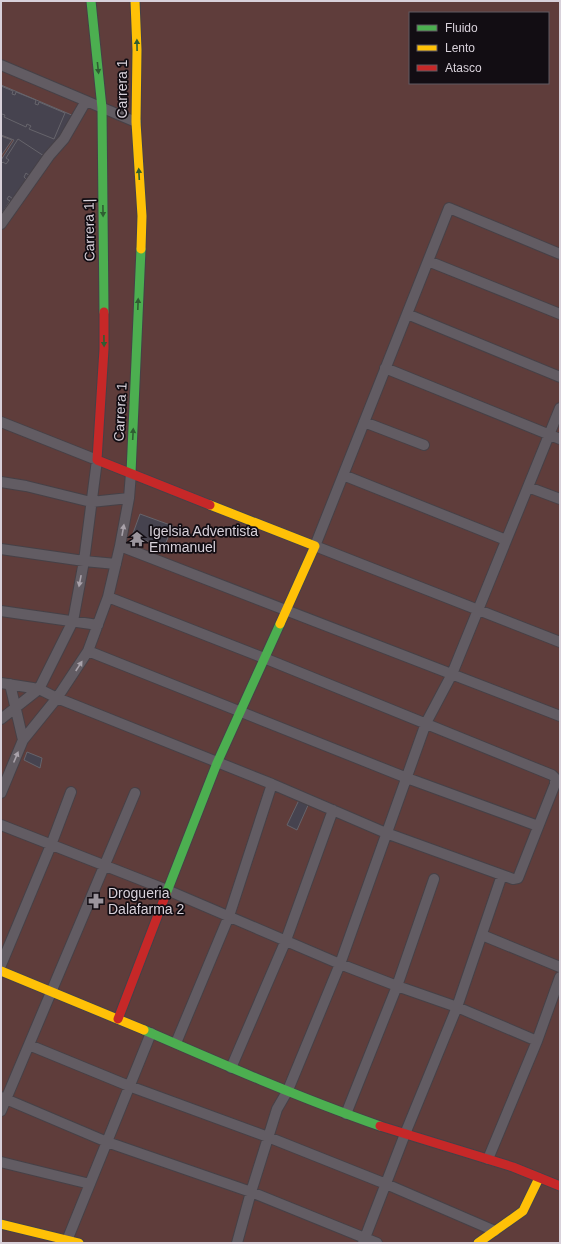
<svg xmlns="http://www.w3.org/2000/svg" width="561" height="1244" font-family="Helvetica,sans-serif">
<rect width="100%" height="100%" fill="#2b252c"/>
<path fill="#5f3d3b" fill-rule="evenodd" d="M1 1H560V1243H1ZM410 13H548V83H410Z"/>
<path fill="#46434f" stroke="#66646b" d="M1 85 74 116 1 223V160L14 140 1 135Z
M1 86 13 91 12 94 15 95 16 92 36 100 35 104 38 105 39 102 65 113 54 139 29 129 31 126 27 124 26 127 4 117 5 115 2 114 1 115Z
M1 136 12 140 1 156Z
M18 139 44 156 30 176 26 173 24 177 27 180 13 199 9 196 7 199 10 201 1 215V164L3 162 6 164 9 160 6 158Z
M140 514 173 526 164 547 132 536Z
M27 752 42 758 40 768 24 760Z
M299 800 309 803 297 830 287 825Z"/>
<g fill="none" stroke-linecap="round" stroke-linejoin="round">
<defs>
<path id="street" d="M1 65 136 122
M1 224 49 156 64 139 86 101
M560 254 449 208 315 546 560 642
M428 261 560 314
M407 314 560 377
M385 368 560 439
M1 422 97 460 84 561 73 621 39 689 1 719
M364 422 424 445
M343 475 506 540
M1 482 26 486 91 502 129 498
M528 487 560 499
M120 546 560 716
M1 549 84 561 116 564
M1 611 98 625
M88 651 407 778 538 826
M1 683 39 689 57 698 272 784 386 833 502 875 513 879 518 878 555 784V778L552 775 264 658 108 597
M10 684 23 740
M1 793 23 740 57 698 88 651 108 597 120 546 129 498 131 473
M1 825 167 890 340 964 397 986 457 1007 537 1041
M482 935 560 967
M1 965 51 845 71 792
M176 1043 229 916 272 784
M29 1045 129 1086 268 1137 386 1184 495 1231
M231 1068 286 940 333 810
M1 1097 107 1142 251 1192 377 1243
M1 1111 135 793
M346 1114 397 986 434 879
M488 1159 537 1041 560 977
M1 1162 90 1184
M66 1243 151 1033
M237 1243 251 1192 277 1109 288 1090 340 964 426 723 452 674 560 408
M363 1243 405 1134 457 1007 502 875"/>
<path id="fast" d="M91 1 102 108 104 312
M131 473 141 249
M166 894 217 763 280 624
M144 1030C222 1064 300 1098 380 1126"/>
<path id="slow" d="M135 1 137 50 136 122 142 216 141 249
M210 505 315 546 280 624
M1 971 144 1030
M1 1224 79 1243
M478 1243 523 1211 539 1178"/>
<path id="jam" d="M104 312V349L97 460 210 505
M118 1019 166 894
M380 1126 513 1167 560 1186"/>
</defs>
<use href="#street" stroke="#464147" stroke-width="12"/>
<use href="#fast" stroke="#464147" stroke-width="11"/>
<use href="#slow" stroke="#464147" stroke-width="11"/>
<use href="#jam" stroke="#464147" stroke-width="11"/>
<use href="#street" stroke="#625c63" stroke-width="10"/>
<use href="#fast" stroke="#4caf50" stroke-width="9"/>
<use href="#slow" stroke="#ffc107" stroke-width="9"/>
<use href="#jam" stroke="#c62828" stroke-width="9"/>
</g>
<defs><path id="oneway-solid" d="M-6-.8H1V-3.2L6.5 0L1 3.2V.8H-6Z"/></defs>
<g fill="#2f5e32">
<use href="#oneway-solid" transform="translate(137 45) rotate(-91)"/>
<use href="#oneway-solid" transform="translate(98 68) rotate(84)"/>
<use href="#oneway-solid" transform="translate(139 174) rotate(-93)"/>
<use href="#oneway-solid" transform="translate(103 211) rotate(89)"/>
<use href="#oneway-solid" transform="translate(138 304) rotate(-88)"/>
<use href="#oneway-solid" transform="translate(104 341) rotate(89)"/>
<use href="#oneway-solid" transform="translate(133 434) rotate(-87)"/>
</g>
<g fill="#a9a2aa">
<use href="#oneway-solid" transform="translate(123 530) rotate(-80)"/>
<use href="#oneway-solid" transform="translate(80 581) rotate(101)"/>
<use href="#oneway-solid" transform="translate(79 666) rotate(-57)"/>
<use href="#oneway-solid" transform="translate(16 757) rotate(-67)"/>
</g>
<defs>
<symbol id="temple-bare" viewBox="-9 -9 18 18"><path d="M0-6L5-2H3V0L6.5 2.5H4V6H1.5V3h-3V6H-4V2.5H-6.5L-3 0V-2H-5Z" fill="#9b959d" stroke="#120d13" stroke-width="2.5" paint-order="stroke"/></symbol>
<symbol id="pharmacy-bare" viewBox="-9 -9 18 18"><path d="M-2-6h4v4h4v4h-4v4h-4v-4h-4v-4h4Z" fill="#9b959d" stroke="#120d13" stroke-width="2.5" paint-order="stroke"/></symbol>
</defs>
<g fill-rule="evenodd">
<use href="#temple-bare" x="126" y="528" width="22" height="22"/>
<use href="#pharmacy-bare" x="85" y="890" width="22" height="22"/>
</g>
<g text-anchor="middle" stroke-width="3.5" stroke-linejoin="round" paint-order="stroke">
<g font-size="14" fill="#d8d1da" stroke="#120d13">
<text transform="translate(122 89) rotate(-90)" y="5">Carrera 1</text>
<text transform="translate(89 230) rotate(-91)" y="5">Carrera 1|</text>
<text transform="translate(120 412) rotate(-87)" y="5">Carrera 1</text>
</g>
<g font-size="14" fill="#d8d1da" stroke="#120d13" text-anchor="start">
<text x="149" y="536">Igelsia Adventista<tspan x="149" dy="16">Emmanuel</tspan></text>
<text x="108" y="898">Drogueria<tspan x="108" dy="16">Dalafarma 2</tspan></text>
</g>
</g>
<rect width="561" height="1244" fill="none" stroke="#d8d1da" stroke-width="4"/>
<rect x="409" y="12" width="140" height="72" fill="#120d13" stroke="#615b63"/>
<rect x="417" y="25" width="20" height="6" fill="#4caf50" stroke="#615b63"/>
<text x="445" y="32" font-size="12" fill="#d8d1da">Fluido</text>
<rect x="417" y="45" width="20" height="6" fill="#ffc107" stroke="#615b63"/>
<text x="445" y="52" font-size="12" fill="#d8d1da">Lento</text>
<rect x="417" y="65" width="20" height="6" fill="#c62828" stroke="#615b63"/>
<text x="445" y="72" font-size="12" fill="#d8d1da">Atasco</text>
</svg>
